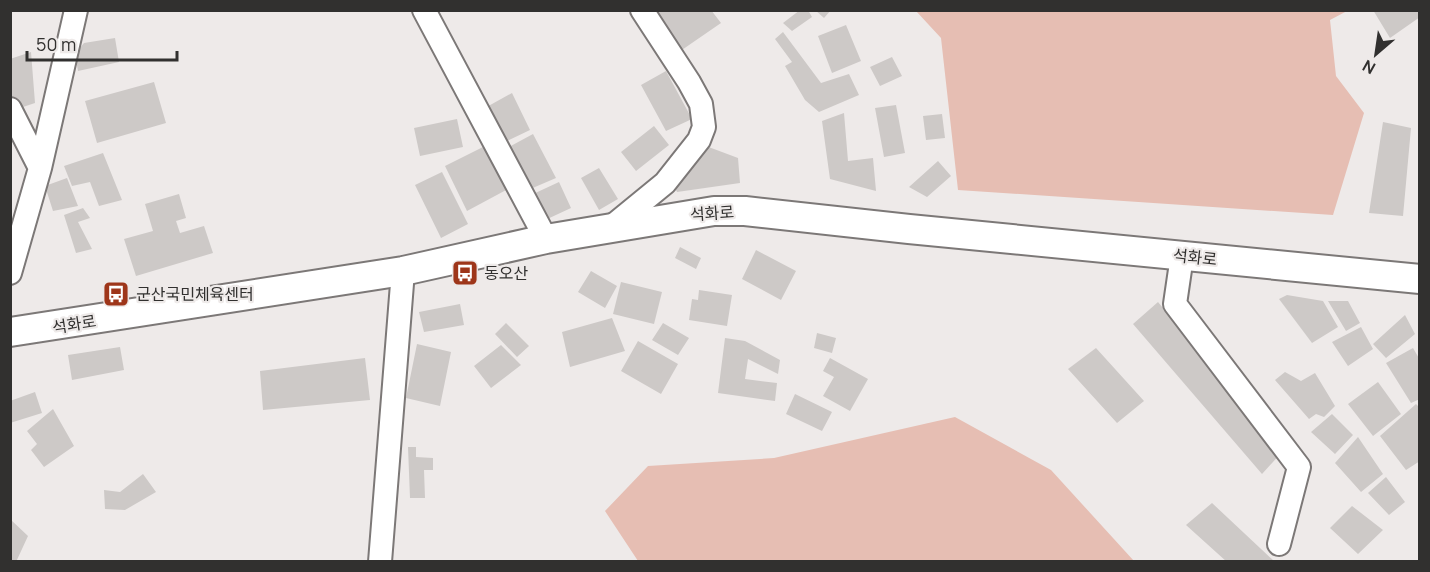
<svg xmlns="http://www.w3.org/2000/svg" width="1430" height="572" font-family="Manrope,'Noto Sans KR',sans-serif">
<rect width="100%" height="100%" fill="#eeeae9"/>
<path fill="#e6beb3" d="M916 11H1347L1330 20 1336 76 1364 113 1333 215 958 190 941 38Z
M955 417 1051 470 1134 561H638L605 511 648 466 774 458Z"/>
<path fill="#cdc9c7" d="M650 10H711L721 23 676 54Z
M800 10H808L812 17 792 31 783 23Z
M815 10H831L824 18Z
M1373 10H1420V17L1390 38Z
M846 25 861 61 832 73 818 36Z
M783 32 821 83 849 74 859 95 819 112 805 100 785 66 792 62 775 39Z
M115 38 119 62 78 71 75 54 84 43Z
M31 52 35 103 17 109 10 94V59Z
M892 57 902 76 880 86 870 67Z
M666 71 692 119 666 131 641 85Z
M154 82 166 123 97 143 85 101Z
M512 93 530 130 503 143 483 109Z
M896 105 905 153 884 157 875 108Z
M844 113 848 161 873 158 876 191 830 179 822 121Z
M942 114 945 138 926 140 923 116Z
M457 119 463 147 420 156 414 128Z
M1383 122 1411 128 1403 216 1369 213Z
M654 126 669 145 636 171 621 152Z
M533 134 556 178 528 190 505 149Z
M706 146 738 158 740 183 677 192 674 186Z
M483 147 508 189 467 211 445 166Z
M103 153 122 200 99 206 90 182 72 186 64 166Z
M938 161 951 176 927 197 909 187Z
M599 168 618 199 599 210 581 178Z
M442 172 468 224 441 238 415 185Z
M67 178 78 206 53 211 45 186Z
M559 182 571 208 543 221 531 195Z
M179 194 186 218 176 221 180 233 204 226 213 253 136 276 124 239 153 231 145 204Z
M83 208 90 218 78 222 92 249 76 253 64 215Z
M680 247 701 258 696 269 675 258Z
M756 250 796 271 781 300 742 279Z
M591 271 617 286 605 308 578 292Z
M621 282 662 292 654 324 613 314Z
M699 290 732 295 727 326 689 320 692 299 698 300Z
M1287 295 1323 301 1338 327 1312 343 1279 299Z
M1328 301H1348L1360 323 1346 331Z
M1158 302 1282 452 1262 474 1133 324Z
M460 304 464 325 424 332 419 312Z
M1405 315 1415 334 1386 358 1373 344Z
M612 318 625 351 570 367 562 332Z
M506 323 529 346 517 357 495 334Z
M663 323 689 338 678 355 652 340Z
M1361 327 1373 349 1348 366 1332 342Z
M817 333 836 338 832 353 814 348Z
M725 338 745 341 780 360 778 374 748 359 745 379 777 383 775 401 718 393Z
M638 341 678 364 661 394 621 371Z
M417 344 451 352 440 406 406 398Z
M501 345 521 365 491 388 474 366Z
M120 347 124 370 72 380 68 355Z
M1096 348 1144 401 1117 423 1068 369Z
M1413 348 1420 360V399L1411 403 1386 363Z
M365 358 370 400 263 410 260 371Z
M830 358 868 379 850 411 823 396 834 377 823 371Z
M1285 372 1301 381 1315 373 1335 406 1324 417 1316 414 1309 419 1275 380Z
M1378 382 1401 414 1373 436 1348 404Z
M35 392 42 413 10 423V401Z
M795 394 832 412 822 431 786 414Z
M1416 404 1420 408V461L1406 470 1380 436Z
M53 409 74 446 44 467 31 450 37 444 27 431Z
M1332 414 1353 435 1335 454 1311 432Z
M1358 437 1383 474 1361 492 1335 463Z
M408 447H416V457L433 458V470H424L425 498H410Z
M143 474 156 492 125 510 105 509 104 490 120 492Z
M1386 477 1405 502 1389 515 1368 493Z
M1212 503 1275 562H1227L1186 525Z
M1352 506 1383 530 1358 554 1330 528Z
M10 519 28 536 16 562 10 559Z"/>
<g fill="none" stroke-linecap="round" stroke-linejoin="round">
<defs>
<path id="minor" d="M424 10 546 239
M10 109 40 168
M610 228 665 183 699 140 704 127 701 104 689 82 642 10
M1182 256 1175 304 1299 467 1279 544
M10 273 40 168 76 10
M380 562 403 271"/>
<path id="tertiary" d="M10 332 403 271 546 239 714 211H745L909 229 1420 279"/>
</defs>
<use href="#minor" stroke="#7c7877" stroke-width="26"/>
<use href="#tertiary" stroke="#7c7877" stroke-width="32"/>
<use href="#minor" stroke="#fff" stroke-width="22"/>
<use href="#tertiary" stroke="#fff" stroke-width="28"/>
</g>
<defs>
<symbol id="bus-square" viewBox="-11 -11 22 22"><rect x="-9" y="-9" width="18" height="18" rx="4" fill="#9e361a" stroke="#eeeae9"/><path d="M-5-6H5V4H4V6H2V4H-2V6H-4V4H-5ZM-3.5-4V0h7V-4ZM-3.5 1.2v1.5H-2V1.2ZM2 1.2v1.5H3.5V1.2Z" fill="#fff"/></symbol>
</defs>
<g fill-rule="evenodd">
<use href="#bus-square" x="450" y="258" width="30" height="30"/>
<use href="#bus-square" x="101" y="279" width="30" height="30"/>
</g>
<g text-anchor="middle" stroke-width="4.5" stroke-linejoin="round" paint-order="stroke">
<g font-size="16" fill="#31302f" stroke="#eeeae9">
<text transform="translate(712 213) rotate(-4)" y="6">석화로</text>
<text transform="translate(1195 257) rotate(6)" y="6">석화로</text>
<text transform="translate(74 324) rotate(-9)" y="6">석화로</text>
</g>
<g font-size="16" fill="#31302f" stroke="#eeeae9" text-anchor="start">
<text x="484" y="279">동오산</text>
<text x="136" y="300">군산국민체육센터</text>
</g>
</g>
<rect width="1430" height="572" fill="none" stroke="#31302f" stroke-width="24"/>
<g transform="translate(1376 54) rotate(209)" stroke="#eeeae9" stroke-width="4.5" paint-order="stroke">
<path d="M0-4.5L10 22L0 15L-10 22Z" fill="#31302f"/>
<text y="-9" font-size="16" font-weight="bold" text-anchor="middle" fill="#31302f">N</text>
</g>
<path d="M27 51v9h150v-9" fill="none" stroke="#31302f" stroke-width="3"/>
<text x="36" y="51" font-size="18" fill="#31302f" stroke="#eeeae9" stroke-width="4.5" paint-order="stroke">50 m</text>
</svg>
